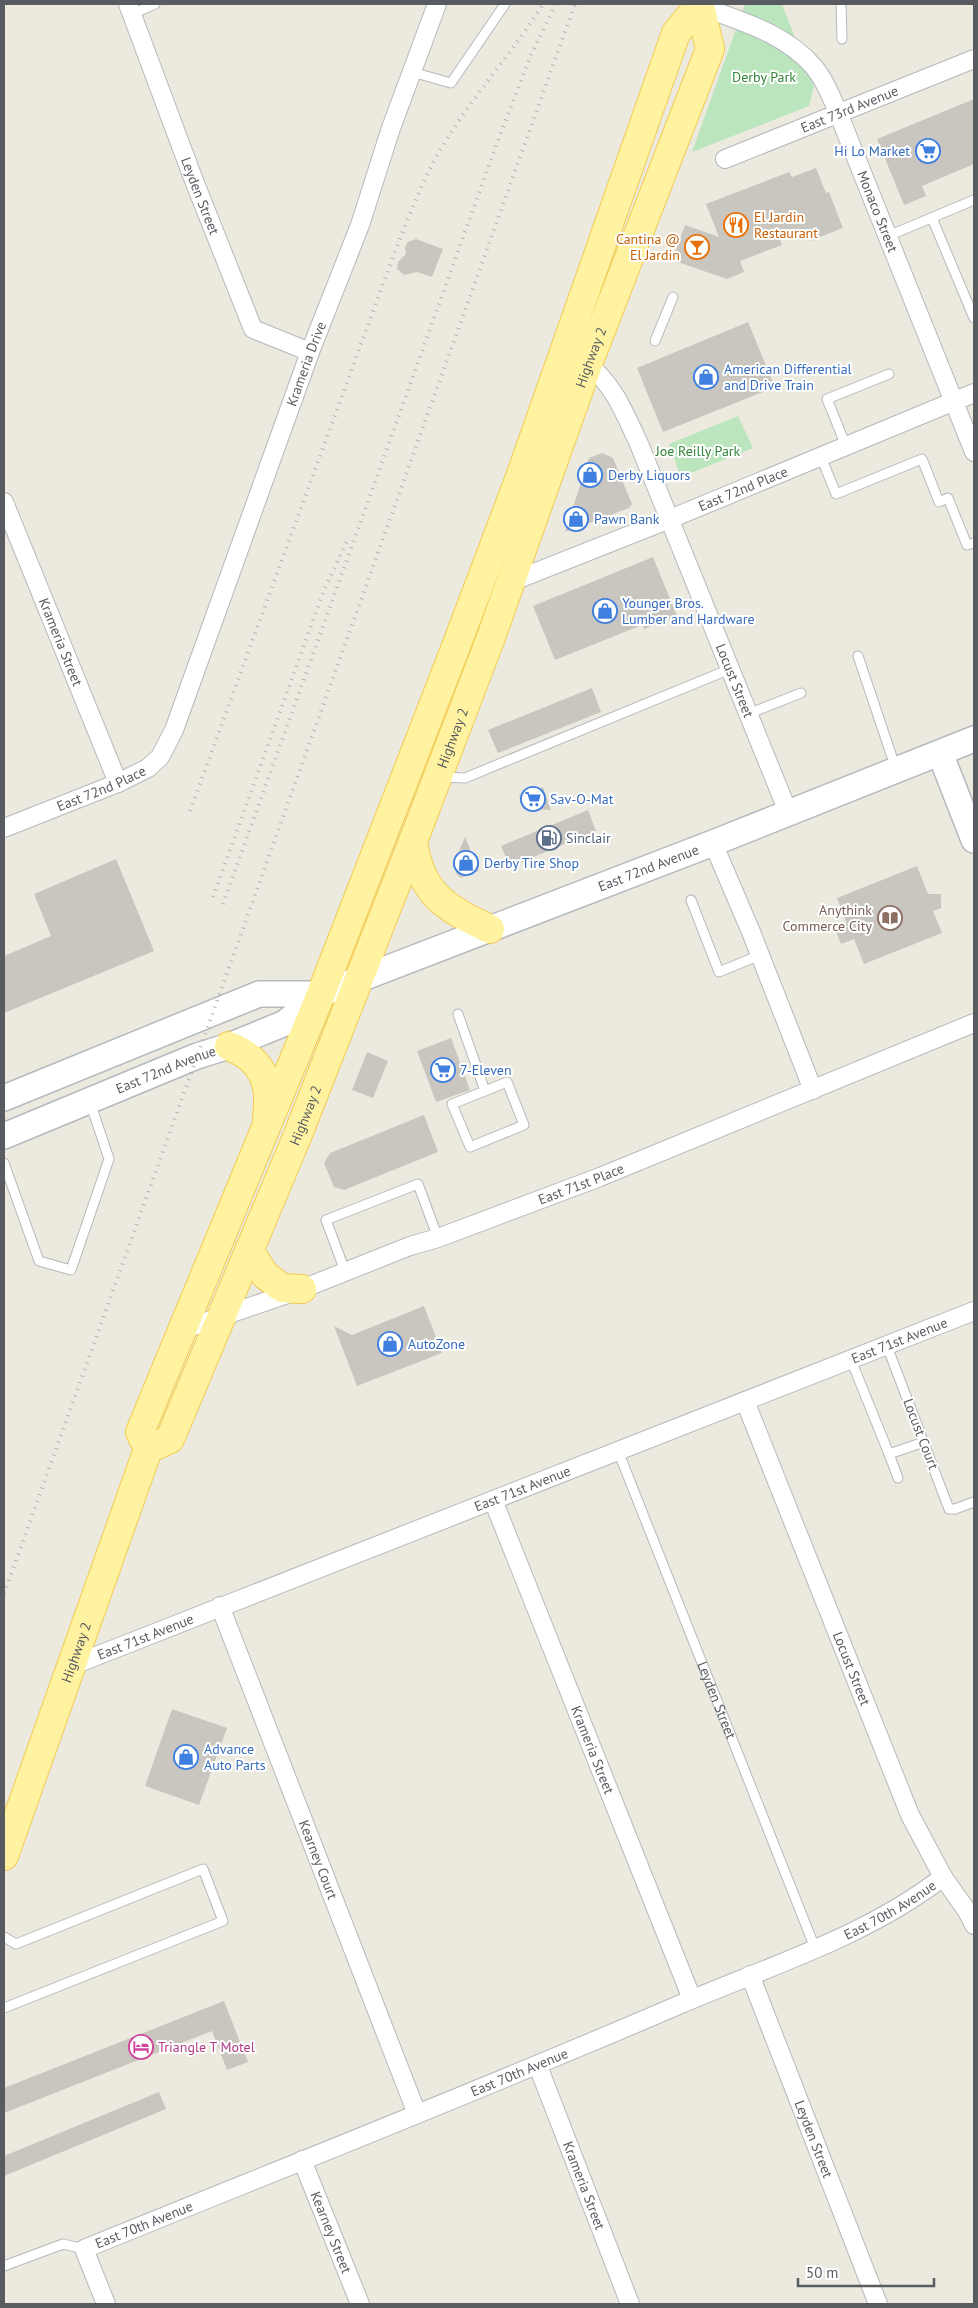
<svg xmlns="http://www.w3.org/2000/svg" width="978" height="2308" font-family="'PT Sans',sans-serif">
<rect width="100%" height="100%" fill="#eceadf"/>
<path fill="#bbe5bc" d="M745 4H782L814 87 809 106 692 152Z
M738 416 753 448 681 477 669 444Z"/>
<path fill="#c9c6bf" d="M974 99V164L922 186 926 196 904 205 877 139Z
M816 168 826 193 829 192 843 228 810 241 805 230 780 239 782 245 740 261 744 272 727 279 672 260 685 225 719 237 706 204 789 172 792 177Z
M416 239 443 249 432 277 417 272 404 275 397 269 398 262 406 254 405 247 408 242Z
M748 322 775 387 663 432 637 368Z
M602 453 613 458 632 504 629 508 565 532 589 458Z
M653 557 677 616 644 629 642 625 555 660 533 606Z
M592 688 601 712 498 753 488 730Z
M543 787 551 810 523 809 519 796Z
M588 810 596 831 510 867 501 846Z
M465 837 479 871 461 878 456 873 457 856Z
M116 859 154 951 4 1013V956L51 936 34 894Z
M917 866 928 894H941V908L933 911 942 933 864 964 854 939 841 944 835 929 847 924 837 898Z
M451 1038 470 1090 436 1102 417 1051Z
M367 1052 388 1061 373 1098 352 1090Z
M424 1115 438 1152 344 1190 334 1187 324 1163 330 1153Z
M424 1306 442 1353 357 1386 334 1326 352 1335Z
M172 1709 227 1728 199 1805 145 1786Z
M224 2001 248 2062 227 2070 212 2031 4 2113V2088Z
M159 2092 166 2109 4 2176V2156Z"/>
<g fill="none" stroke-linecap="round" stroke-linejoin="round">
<defs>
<g id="lane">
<path d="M841 4 842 39"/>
<path d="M132 14 155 4"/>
<path d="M412 72 451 83 505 4"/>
<path d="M932 218 974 318"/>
<path d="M888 236 974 200"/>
<path d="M655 341 673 297"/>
<path d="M846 446 827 399 889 374"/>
<path d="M821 457 836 494 922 459 939 502 948 498 967 545 974 543"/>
<path d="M858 656 896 769"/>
<path d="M748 714 801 693"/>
<path d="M441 777 465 778 730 669"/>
<path d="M691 900 719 972 760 955"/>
<path d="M458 1014 485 1091 452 1104 470 1147 524 1125 507 1082 485 1091"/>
<path d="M4 1163 39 1261 71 1270 109 1159 90 1102"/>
<path d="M345 1271 326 1220 418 1184 438 1238"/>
<path d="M887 1346 949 1509H955L974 1502"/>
<path d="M851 1360 889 1454 924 1442"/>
<path id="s1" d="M618 1451 815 1948"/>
<path d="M889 1454 898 1478"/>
<path d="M4 1937 16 1944 203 1869 223 1921 4 2008"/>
<path d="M4 2266 63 2244 84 2249"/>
</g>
<g id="street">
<path id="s2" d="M128 4 193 178 253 329 310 352"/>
<path id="s3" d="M700 6C740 21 785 33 814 67 825 81 832 98 839 115L974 452"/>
<path id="s4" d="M725 159 974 59"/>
<path id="s5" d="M588 364C615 387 624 412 639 444L788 812"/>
<path id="s6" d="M4 502 118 783"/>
<path id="s7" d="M511 582 670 519 974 393"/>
<path id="s8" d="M4 828 118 783 148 768 160 757 174 730 310 352 360 225 391 128 437 4"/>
<path d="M713 843 751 932 813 1090"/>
<path id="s9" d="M182 1330 302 1289 410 1246 438 1238 600 1177 974 1023"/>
<path id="s10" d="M745 1401 910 1815 943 1877 967 1911 974 1925"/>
<path id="s11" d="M493 1500 692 1999"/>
<path id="s12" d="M220 1606 417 2114"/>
<path id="s13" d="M71 1666 974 1311"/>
<path id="s14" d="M750 1975 878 2304"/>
<path id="s15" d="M538 2066 630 2304"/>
<path id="s16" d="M302 2160 360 2304"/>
<path id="s17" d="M106 2304 84 2249C283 2168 484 2089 681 2004 770 1966 867 1936 943 1877"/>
</g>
<g id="secondary">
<path d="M940 753 974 840"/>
<path d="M4 1098 259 994H321"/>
<path id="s18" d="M4 1136 197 1056 229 1046 285 1023 321 994 713 843 974 739"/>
</g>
<g id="primary">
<path d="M413 842C421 894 445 908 490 929"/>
<path d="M229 1046C262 1059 272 1082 267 1116"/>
<path d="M249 1250 265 1275 282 1288 302 1289"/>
<path id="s19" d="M148 1449 170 1439 297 1137 417 831 490 640 588 364 710 49 700 6"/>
<path id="s20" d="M4 1856 148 1449 140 1432 321 994 455 649 520 477 676 33 700 4"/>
</g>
</defs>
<use href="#lane" stroke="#b5b8bd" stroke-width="11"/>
<use href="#street" stroke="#b5b8bd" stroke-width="20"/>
<use href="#secondary" stroke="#b5b9bf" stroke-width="28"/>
<use href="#primary" stroke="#f3cb52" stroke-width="30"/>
<use href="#lane" stroke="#fff" stroke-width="9"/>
<use href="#street" stroke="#fff" stroke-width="18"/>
<use href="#secondary" stroke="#fff" stroke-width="25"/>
<use href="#primary" stroke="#fff3a1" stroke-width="28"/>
<path stroke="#b3b4b4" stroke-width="4" stroke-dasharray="1 6" stroke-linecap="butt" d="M190 811 394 254C406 224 417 194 432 165 462 107 509 59 543 4
M213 897 324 590 349 537
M223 904 497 143 531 55 556 4
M4 1594 575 4"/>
</g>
<defs>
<symbol id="supermarket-ring" viewBox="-11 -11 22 22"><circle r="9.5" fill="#fff" stroke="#3f7fe0" stroke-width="1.5"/><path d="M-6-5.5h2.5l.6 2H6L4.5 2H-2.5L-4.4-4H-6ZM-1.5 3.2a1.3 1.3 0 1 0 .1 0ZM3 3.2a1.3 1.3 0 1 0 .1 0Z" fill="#3f7fe0"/></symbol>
<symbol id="restaurant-ring" viewBox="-11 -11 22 22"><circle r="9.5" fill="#fff" stroke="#e8710a" stroke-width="1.5"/><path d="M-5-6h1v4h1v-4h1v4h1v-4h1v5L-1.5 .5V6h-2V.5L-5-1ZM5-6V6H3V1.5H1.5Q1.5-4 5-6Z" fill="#e8710a"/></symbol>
<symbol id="bar-ring" viewBox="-11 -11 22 22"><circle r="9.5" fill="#fff" stroke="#e8710a" stroke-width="1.5"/><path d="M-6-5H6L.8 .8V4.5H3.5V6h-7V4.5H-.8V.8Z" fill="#e8710a"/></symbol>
<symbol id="shop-ring" viewBox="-11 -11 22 22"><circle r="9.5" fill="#fff" stroke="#3f7fe0" stroke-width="1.5"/><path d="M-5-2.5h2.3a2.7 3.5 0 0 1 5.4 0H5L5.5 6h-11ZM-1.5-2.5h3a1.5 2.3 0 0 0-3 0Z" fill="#3f7fe0"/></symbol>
<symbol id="fuel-ring" viewBox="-11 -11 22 22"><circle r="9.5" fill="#fff" stroke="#5c6f8a" stroke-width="1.5"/><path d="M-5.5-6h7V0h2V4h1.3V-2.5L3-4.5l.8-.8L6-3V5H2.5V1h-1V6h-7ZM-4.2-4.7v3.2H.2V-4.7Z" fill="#5c6f8a"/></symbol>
<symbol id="library-ring" viewBox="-11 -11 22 22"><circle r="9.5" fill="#fff" stroke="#8d6e63" stroke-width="1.5"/><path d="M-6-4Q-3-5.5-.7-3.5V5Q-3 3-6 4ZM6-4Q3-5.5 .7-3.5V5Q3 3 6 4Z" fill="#8d6e63"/></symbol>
<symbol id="hotel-ring" viewBox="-11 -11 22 22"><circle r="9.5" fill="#fff" stroke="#d1479c" stroke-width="1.5"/><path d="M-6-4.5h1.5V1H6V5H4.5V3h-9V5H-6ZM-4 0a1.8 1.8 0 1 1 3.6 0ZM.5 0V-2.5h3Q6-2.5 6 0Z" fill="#d1479c"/></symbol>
</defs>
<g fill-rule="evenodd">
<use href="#supermarket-ring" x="914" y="137" width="28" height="28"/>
<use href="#restaurant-ring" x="722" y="211" width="28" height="28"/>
<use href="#bar-ring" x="683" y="233" width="28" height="28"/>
<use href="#shop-ring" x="692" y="363" width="28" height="28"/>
<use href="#shop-ring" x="576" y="461" width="28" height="28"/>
<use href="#shop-ring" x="562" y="505" width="28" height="28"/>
<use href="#shop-ring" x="591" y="597" width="28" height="28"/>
<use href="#supermarket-ring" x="519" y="785" width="28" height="28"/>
<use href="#fuel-ring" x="535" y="824" width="28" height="28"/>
<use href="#shop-ring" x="452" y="849" width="28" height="28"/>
<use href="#library-ring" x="876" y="904" width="28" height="28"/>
<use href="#supermarket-ring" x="429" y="1056" width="28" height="28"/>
<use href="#shop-ring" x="376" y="1330" width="28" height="28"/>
<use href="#shop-ring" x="172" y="1743" width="28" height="28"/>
<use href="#hotel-ring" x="127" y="2033" width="28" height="28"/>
</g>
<g text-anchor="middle" stroke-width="4" stroke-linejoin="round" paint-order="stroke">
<g font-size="14" fill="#33853a" stroke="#fff">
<text x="764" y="82">Derby Park</text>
<text x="698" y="456">Joe Reilly Park</text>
</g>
<g font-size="14" fill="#585c61" stroke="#fff">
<text dy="5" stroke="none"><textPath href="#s4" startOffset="134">East 73rd Avenue</textPath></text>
<text dy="5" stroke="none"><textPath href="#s2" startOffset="205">Leyden Street</textPath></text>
<text dy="5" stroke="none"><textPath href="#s3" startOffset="289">Monaco Street</textPath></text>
<text dy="5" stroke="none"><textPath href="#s19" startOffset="1185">Highway 2</textPath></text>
<text dy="5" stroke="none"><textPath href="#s8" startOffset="592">Krameria Drive</textPath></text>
<text dy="5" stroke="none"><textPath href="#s7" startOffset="250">East 72nd Place</textPath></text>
<text dy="5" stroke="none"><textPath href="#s6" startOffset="151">Krameria Street</textPath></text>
<text dy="5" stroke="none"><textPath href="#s5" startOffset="351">Locust Street</textPath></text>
<text dy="5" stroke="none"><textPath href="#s19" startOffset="780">Highway 2</textPath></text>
<text dy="5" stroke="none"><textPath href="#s8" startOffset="105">East 72nd Place</textPath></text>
<text dy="5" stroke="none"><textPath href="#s18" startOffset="700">East 72nd Avenue</textPath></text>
<text dy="5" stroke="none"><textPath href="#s18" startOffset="175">East 72nd Avenue</textPath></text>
<text dy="5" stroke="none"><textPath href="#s19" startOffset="375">Highway 2</textPath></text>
<text dy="5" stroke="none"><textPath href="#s9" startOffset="425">East 71st Place</textPath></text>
<text dy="5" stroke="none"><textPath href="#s13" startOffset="890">East 71st Avenue</textPath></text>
<text transform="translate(921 1434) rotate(69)" y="5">Locust Court</text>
<text dy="5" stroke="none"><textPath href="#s13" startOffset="485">East 71st Avenue</textPath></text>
<text dy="5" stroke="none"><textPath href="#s13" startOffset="80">East 71st Avenue</textPath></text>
<text dy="5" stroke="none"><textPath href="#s20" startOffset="216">Highway 2</textPath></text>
<text dy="5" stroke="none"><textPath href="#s10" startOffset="288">Locust Street</textPath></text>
<text dy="5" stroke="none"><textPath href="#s1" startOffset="268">Leyden Street</textPath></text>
<text dy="5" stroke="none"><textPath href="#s11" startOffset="269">Krameria Street</textPath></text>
<text dy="5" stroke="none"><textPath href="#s12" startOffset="272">Kearney Court</textPath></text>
<text dy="5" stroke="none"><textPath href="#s17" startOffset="934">East 70th Avenue</textPath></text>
<text dy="5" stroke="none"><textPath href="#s17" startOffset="529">East 70th Avenue</textPath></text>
<text dy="5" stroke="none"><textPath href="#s14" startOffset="176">Leyden Street</textPath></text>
<text dy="5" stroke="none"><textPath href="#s15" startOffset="128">Krameria Street</textPath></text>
<text dy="5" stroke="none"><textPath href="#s17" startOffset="124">East 70th Avenue</textPath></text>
<text dy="5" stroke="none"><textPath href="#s16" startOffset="78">Kearney Street</textPath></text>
</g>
<g font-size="14" fill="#366cbe" stroke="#fff" text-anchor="start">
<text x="910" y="156" text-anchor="end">Hi Lo Market</text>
<text x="724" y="374">American Differential<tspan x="724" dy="16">and Drive Train</tspan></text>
<text x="608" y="480">Derby Liquors</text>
<text x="594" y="524">Pawn Bank</text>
<text x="622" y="608">Younger Bros.<tspan x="622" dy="16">Lumber and Hardware</tspan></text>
<text x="550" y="804">Sav-O-Mat</text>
<text x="484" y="868">Derby Tire Shop</text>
<text x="460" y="1075">7-Eleven</text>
<text x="408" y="1349">AutoZone</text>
<text x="204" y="1754">Advance<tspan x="204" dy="16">Auto Parts</tspan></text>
</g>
<g font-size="14" fill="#c56008" stroke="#fff" text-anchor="start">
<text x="754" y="222">El Jardin<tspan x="754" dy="16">Restaurant</tspan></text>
<text x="680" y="244" text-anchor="end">Cantina @<tspan x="680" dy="16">El Jardin</tspan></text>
</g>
<g font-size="14" fill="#4e5e75" stroke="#fff" text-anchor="start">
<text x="566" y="843">Sinclair</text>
</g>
<g font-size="14" fill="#785e54" stroke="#fff" text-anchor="end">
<text x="872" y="915">Anythink<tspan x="872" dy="16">Commerce City</tspan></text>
</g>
<g font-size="14" fill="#b23c85" stroke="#fff" text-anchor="start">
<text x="158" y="2052">Triangle T Motel</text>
</g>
</g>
<rect width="978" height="2308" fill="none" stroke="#585c61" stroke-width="10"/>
<path d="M798 2278v8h136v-8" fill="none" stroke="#585c61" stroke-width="2.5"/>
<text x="806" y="2278" font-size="15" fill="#585c61" stroke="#ffffff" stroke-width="4" paint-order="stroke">50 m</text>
</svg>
